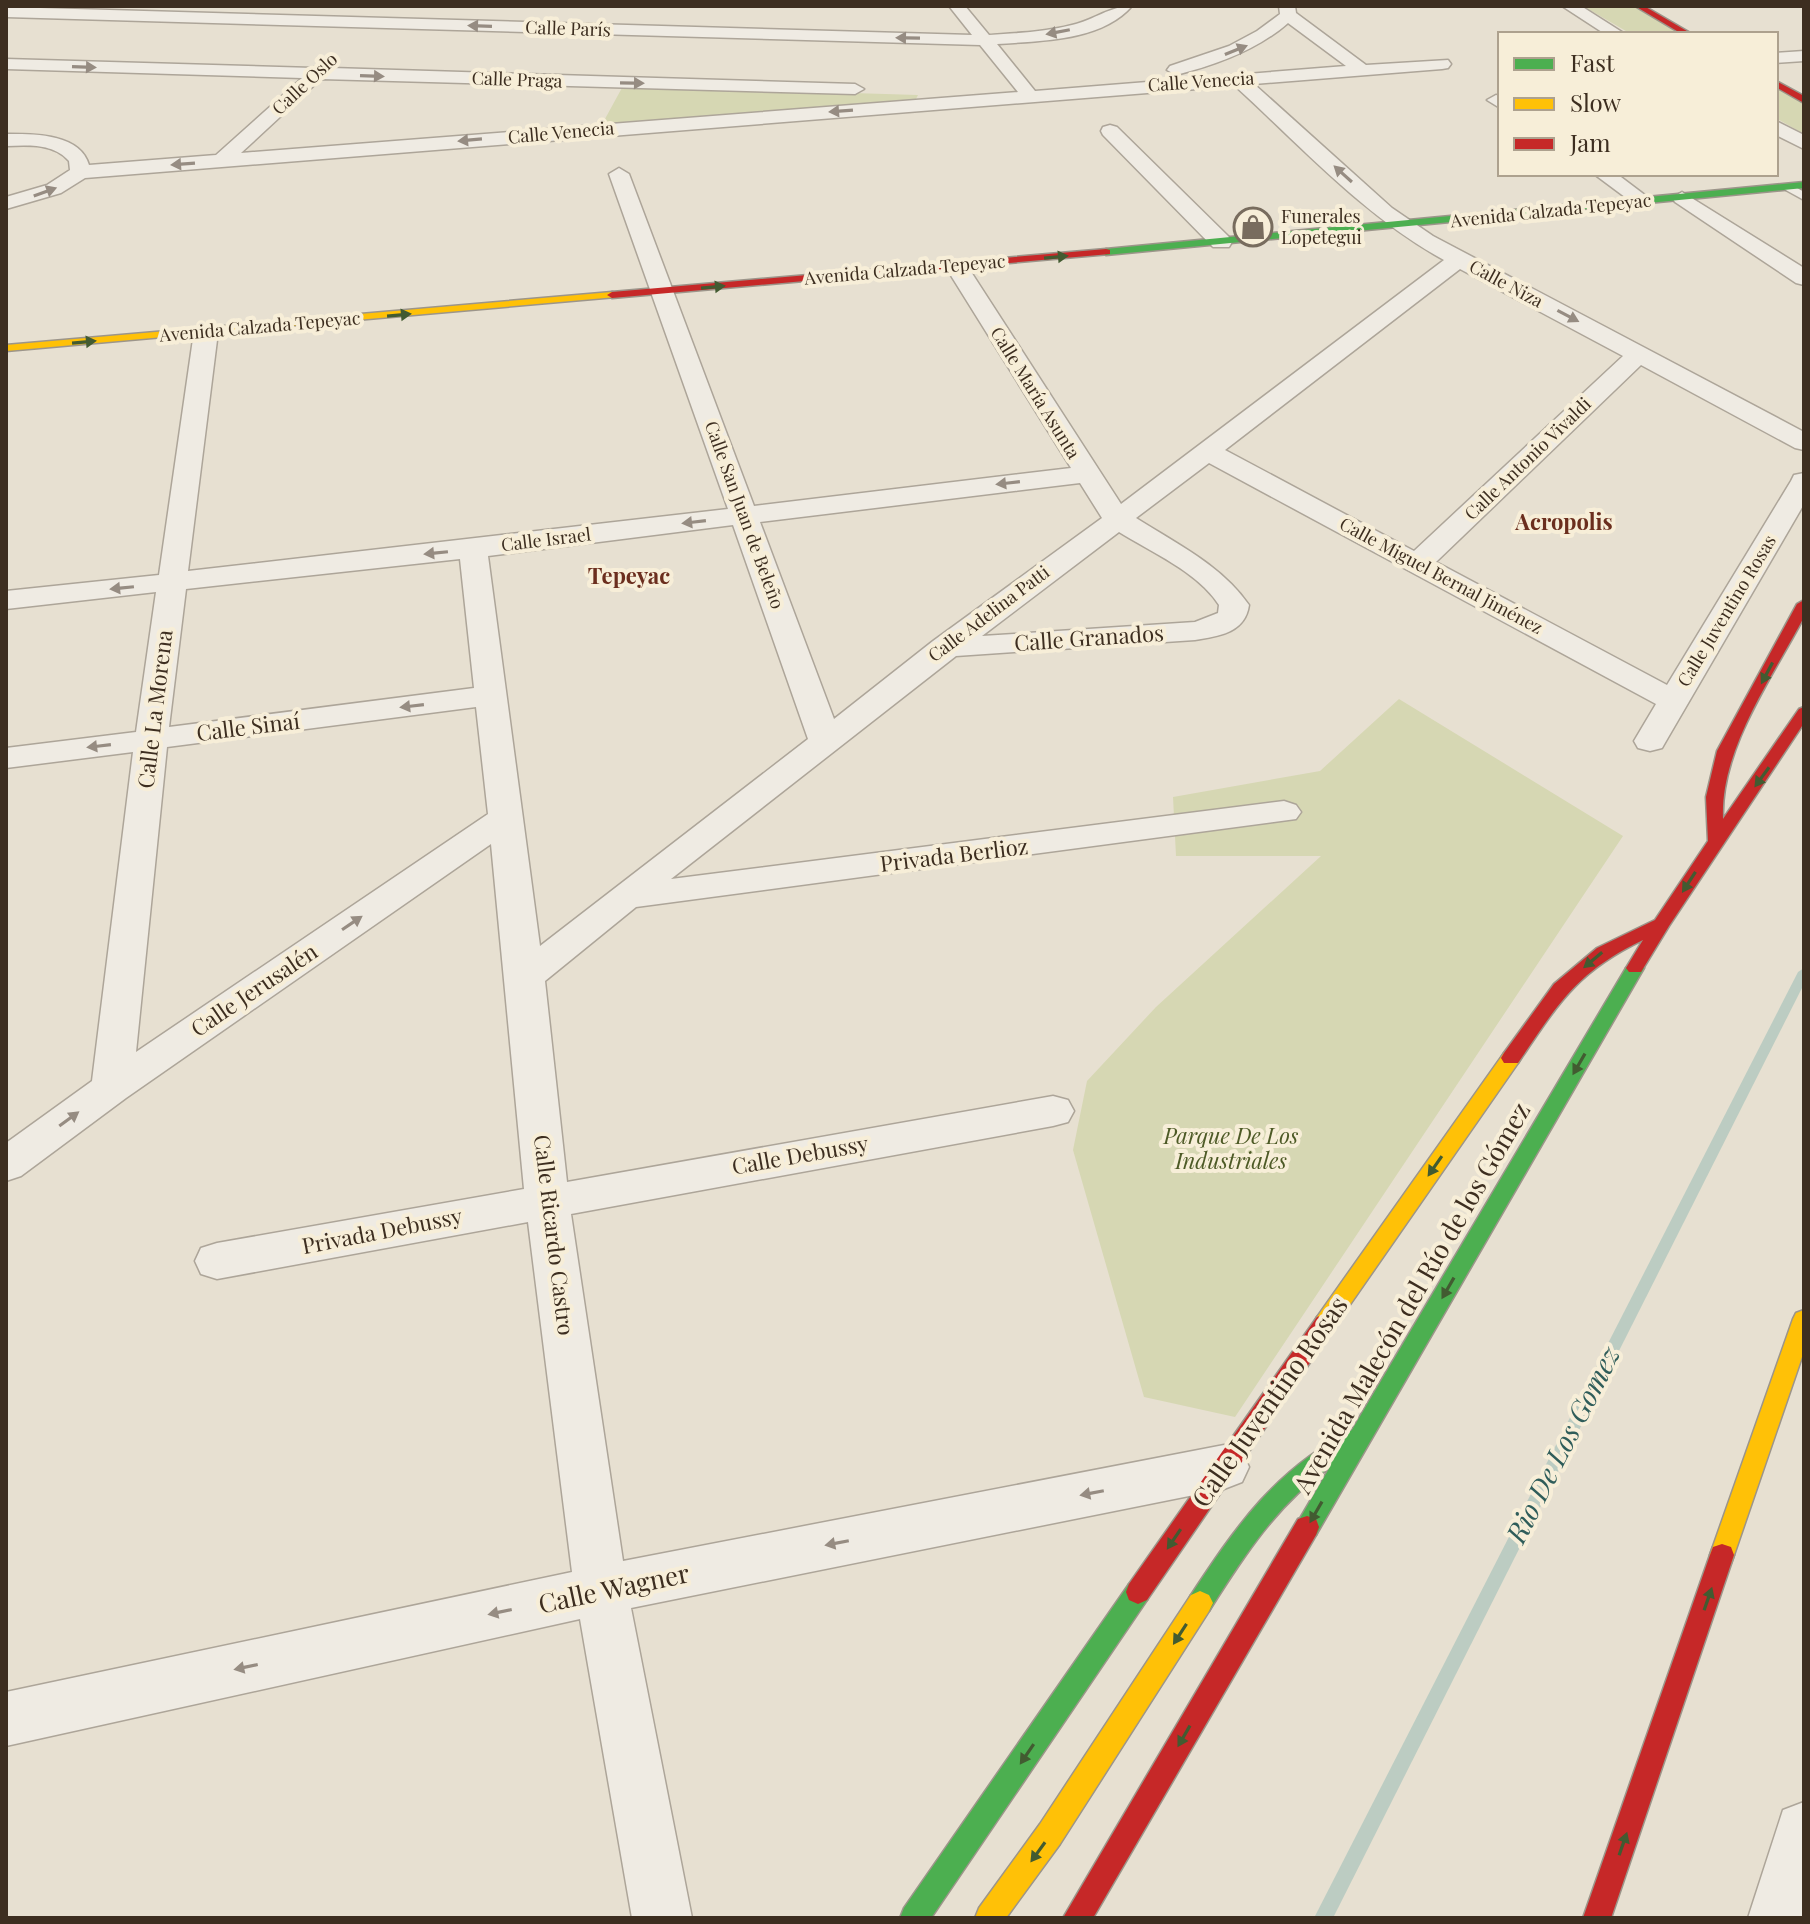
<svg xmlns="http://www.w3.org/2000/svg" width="1810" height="1924" font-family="'Playfair Display',serif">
<rect width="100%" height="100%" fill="#e7e0d1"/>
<path fill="#d6d7b3" d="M1583 6H1632L1682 34H1631Z
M623 86 918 95 914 103 600 128Z
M1776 87 1804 103V134L1776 118Z
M1399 699 1623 836 1235 1417 1144 1397 1073 1150 1087 1081 1156 1007 1321 856H1176L1173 797 1320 771Z"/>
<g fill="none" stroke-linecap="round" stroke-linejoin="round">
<path fill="#bcccc2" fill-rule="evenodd" d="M1804 968V984L1333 1918H1314L1798 972Z"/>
<defs>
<path id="lane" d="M1784 185H1792L1804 192V200L1784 189Z"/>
<path id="street" d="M949 6H965L989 35C1017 33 1045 32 1072 25 1094 20 1110 6 1132 6 1102 41 1040 41 997 44L1035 91 1346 66 1288 23C1257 50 1216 65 1176 75L1167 70 1170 66 1229 46 1257 31 1280 14 1279 6H1295L1296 13 1366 65 1448 60 1451 64 1448 68 1442 69 1254 84 1392 208 1433 236 1804 432V450L1795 448 1641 365 1436 562 1667 685 1791 481 1794 475 1804 473V504L1666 741 1662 748 1650 751 1638 748 1634 741 1656 704 1209 463 1136 518C1177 544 1221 565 1249 605 1245 633 1219 636 1195 640L956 656 671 879 1284 801 1296 805 1301 812 1296 819 636 907 545 981 567 1182 1053 1096 1068 1100 1074 1111 1068 1122 1053 1126 571 1214 623 1561 1224 1445 1242 1452 1249 1467 1242 1482 1224 1489 631 1608 692 1918H632L580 1619 6 1746V1692L572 1572 528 1222 217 1279 201 1274 195 1261 201 1248 217 1243 524 1189 491 844 126 1098 21 1176 6 1181V1143L92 1081 133 752 6 768V748L136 732 156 592 6 609V591L159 575 194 332 198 327H214L218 332 188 571 728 509 609 174 619 168 629 174 754 506 1071 468 945 266 948 261H964L1121 504 1444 260C1365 217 1301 146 1235 86L85 178 61 193 6 209V197L47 185 70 170 69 161C54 143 27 145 6 146V134C33 134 80 133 89 165L216 155 302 78 6 69V59L313 68 326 60 332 61 335 65 332 68 855 84 864 89 855 94 321 79 241 153 1018 92 980 45 6 17V7L972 35ZM1460 269 1623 356 1414 551 1225 450ZM1080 483 1102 518 933 641 834 719 760 522ZM733 525 808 739 540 946 488 556ZM1119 532C1151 552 1198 572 1219 605L1218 613 1195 622 982 636ZM460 559 474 688 169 727 186 589ZM476 707 488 814 136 1052 167 747Z
M1562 6H1581L1625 34H1605Z
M1804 51V61L1776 63V53Z
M1496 95 1500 96V108L1487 100Z
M1776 121 1804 135V149L1776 135Z
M1110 125 1117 127 1229 237 1232 242 1229 247H1213L1103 135 1101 131 1103 127Z
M1594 174H1617L1654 202 1651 206H1637Z
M1682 192 1804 268V285L1796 283 1675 202 1672 198Z
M1804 1802V1918H1748L1783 1810Z"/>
<path id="fast" d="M1804 182V188L1106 255 1101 252 1106 249Z
M1635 962 1644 968 1316 1535 1307 1538 1298 1535 1295 1527 1330 1467C1277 1504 1243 1557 1209 1611L1200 1615 1191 1611 1187 1603 1191 1595C1237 1525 1276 1469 1352 1430L1626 968Z
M1138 1580 1147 1584 1150 1592 1147 1600 931 1918H900L904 1908 1129 1584Z"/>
<path id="slow" d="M612 292 616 293V297L6 351V345Z
M1511 1051 1518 1053 1521 1058 1518 1063 1333 1329 1325 1332 1317 1329 1314 1323 1317 1317 1504 1053Z
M1804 1310V1351L1734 1555 1731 1563 1722 1566 1713 1563 1710 1555 1793 1319 1796 1313Z
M1200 1591 1209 1595 1213 1603 1209 1611 1060 1844 1006 1918H975L979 1908 1040 1824 1191 1595Z"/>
<path id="jam" d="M1635 6H1644L1692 34H1682Z
M1776 81 1804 96V103L1776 87Z
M1106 249 1110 250V254L612 298 607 295 612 292Z
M1804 600V617C1772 678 1720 749 1723 819L1799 709 1804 707V723L1669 926 1641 972H1629L1626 968 1643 940C1576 972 1558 1004 1518 1063H1504L1501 1058 1504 1053 1554 984 1597 948 1655 920 1708 841 1706 797 1717 751 1797 604Z
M1325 1314 1333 1317 1336 1323 1333 1329 1147 1600 1138 1604 1129 1600 1126 1592 1129 1584 1317 1317Z
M1307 1516 1316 1519 1319 1527 1316 1535 1093 1918H1063L1298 1519Z
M1722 1544 1731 1547 1734 1555 1611 1918H1583L1710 1555 1713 1547Z"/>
</defs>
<use href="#lane" stroke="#ada599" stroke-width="3"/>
<use href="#street" stroke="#ada599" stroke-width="3"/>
<use href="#fast" stroke="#9c958a" stroke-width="3"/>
<use href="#slow" stroke="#9c958a" stroke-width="3"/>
<use href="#jam" stroke="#9c958a" stroke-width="3"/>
<use href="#lane" fill="#efebe3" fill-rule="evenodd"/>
<use href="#street" fill="#efebe3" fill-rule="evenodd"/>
<use href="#fast" fill="#4caf50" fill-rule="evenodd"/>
<use href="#slow" fill="#ffc107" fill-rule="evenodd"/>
<use href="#jam" fill="#c62828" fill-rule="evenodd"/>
</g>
<defs><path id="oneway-solid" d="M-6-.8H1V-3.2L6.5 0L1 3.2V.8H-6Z" transform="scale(2)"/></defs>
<g fill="#968c82">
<use href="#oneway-solid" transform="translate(480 26) rotate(-178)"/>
<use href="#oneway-solid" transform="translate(1058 32) rotate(169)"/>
<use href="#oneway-solid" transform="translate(908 38) rotate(-179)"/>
<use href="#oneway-solid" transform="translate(1236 50) rotate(-22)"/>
<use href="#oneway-solid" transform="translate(84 67) rotate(2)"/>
<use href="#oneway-solid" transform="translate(372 76) rotate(2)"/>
<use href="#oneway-solid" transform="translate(632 83) rotate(1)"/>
<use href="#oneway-solid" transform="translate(841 111) rotate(176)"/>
<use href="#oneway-solid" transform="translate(470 140) rotate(175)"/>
<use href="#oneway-solid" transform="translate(183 164) rotate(176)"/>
<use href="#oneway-solid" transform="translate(1343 174) rotate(-138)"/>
<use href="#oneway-solid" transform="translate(45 192) rotate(-20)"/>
<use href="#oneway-solid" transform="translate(1568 316) rotate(28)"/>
<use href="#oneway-solid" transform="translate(1008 483) rotate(173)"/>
<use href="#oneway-solid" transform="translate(694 522) rotate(173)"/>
<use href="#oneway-solid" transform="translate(436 553) rotate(174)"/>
<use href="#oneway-solid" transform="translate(122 588) rotate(174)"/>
<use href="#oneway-solid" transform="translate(412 706) rotate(173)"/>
<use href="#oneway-solid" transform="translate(99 746) rotate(173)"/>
<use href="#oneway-solid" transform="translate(352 923) rotate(-34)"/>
<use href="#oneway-solid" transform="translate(69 1119) rotate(-36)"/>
<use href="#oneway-solid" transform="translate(1092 1493) rotate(169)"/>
<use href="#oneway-solid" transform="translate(837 1543) rotate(169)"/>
<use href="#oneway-solid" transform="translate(500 1612) rotate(168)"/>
<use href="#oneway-solid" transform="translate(246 1667) rotate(168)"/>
</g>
<g fill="#425b31">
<use href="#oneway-solid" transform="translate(1056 257) rotate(-5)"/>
<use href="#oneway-solid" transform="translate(713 287) rotate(-5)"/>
<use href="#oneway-solid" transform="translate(399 315) rotate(-5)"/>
<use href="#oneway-solid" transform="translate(84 342) rotate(-5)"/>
<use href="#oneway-solid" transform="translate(1767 673) rotate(118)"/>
<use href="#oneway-solid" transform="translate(1762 777) rotate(126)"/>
<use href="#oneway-solid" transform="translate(1689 882) rotate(123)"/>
<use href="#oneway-solid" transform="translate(1593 960) rotate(140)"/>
<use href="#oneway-solid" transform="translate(1579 1064) rotate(120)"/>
<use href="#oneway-solid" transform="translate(1435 1166) rotate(125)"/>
<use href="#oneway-solid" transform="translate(1448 1288) rotate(120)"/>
<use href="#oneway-solid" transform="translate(1316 1512) rotate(120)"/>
<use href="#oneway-solid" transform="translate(1174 1539) rotate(124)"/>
<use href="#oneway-solid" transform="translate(1708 1599) rotate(-71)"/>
<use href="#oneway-solid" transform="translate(1180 1634) rotate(123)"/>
<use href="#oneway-solid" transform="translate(1184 1736) rotate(120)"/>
<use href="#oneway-solid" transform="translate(1027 1754) rotate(124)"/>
<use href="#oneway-solid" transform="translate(1623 1844) rotate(-71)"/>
<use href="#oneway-solid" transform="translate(1038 1852) rotate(126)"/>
</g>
<defs>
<symbol id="shop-ring" viewBox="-11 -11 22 22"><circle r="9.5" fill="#f7eed8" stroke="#786c5e" stroke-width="1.5"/><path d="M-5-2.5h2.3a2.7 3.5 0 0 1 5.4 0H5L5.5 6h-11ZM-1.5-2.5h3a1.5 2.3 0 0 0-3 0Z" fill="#786c5e"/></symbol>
</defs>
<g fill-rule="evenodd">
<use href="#shop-ring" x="1231" y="205" width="44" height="44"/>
</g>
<g text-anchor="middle" stroke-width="8" stroke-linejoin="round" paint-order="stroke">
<g font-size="18" fill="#3d2e20" stroke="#f7eed8">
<text transform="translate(568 29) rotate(2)" y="6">Calle París</text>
<text transform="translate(517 80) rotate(2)" y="6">Calle Praga</text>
<text transform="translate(1201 82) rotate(-4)" y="6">Calle Venecia</text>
<text transform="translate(305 84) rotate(-43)" y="6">Calle Oslo</text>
<text transform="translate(561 133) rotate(-5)" y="6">Calle Venecia</text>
<text transform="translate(1551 211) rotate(-6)" y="6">Avenida Calzada Tepeyac</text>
<text transform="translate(905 270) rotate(-5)" y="6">Avenida Calzada Tepeyac</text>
<text transform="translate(1506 284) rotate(28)" y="6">Calle Niza</text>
<text transform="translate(260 327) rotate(-5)" y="6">Avenida Calzada Tepeyac</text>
<text transform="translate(1035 393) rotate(58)" y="6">Calle María Asunta</text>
<text transform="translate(1528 459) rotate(-44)" y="6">Calle Antonio Vivaldi</text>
<text transform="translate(744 515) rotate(70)" y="6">Calle San Juan de Beleño</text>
<text transform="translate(546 540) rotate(-7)" y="6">Calle Israel</text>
<text transform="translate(1441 576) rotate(28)" y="6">Calle Miguel Bernal Jiménez</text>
<text transform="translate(1727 611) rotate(-59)" y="6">Calle Juventino Rosas</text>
<text transform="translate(989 614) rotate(-37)" y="6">Calle Adelina Patti</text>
</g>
<g font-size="18" fill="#3d2e20" stroke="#f7eed8" text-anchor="start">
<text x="1281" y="223">Funerales<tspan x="1281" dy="21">Lopetegui</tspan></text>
</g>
<g font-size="22" font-weight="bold" fill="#6b2e1e" stroke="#f7eed8">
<text x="1564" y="530">Acropolis</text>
<text x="629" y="584">Tepeyac</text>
</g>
<g font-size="22" fill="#3d2e20" stroke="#f7eed8">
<text transform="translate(1089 638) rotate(-4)" y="8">Calle Granados</text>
<text transform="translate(155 709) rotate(-83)" y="8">Calle La Morena</text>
<text transform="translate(248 727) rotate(-7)" y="8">Calle Sinaí</text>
<text transform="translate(954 855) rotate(-7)" y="8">Privada Berlioz</text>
<text transform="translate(254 990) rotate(-34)" y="8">Calle Jerusalén</text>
<text transform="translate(800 1155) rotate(-10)" y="8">Calle Debussy</text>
<text transform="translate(382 1231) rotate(-11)" y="8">Privada Debussy</text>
<text transform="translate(554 1235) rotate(83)" y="8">Calle Ricardo Castro</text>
</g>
<g font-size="22" font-style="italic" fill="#4d5a26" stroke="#f7eed8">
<text x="1231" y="1144">Parque De Los<tspan x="1231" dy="25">Industriales</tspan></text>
</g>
<g font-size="26" fill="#3d2e20" stroke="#f7eed8">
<text transform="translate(1412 1298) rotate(-60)" y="9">Avenida Malecón del Río de los Gómez</text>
<text transform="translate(1270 1402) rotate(-55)" y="9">Calle Juventino Rosas</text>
<text transform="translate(614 1589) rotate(-12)" y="9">Calle Wagner</text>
</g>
<g font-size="28" font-style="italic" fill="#2f5d5a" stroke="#f7eed8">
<text transform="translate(1563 1445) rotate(-63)" y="10">Rio De Los Gomez</text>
</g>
</g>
<rect width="1810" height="1924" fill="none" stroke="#3d2e20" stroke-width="16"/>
<rect x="1498" y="32" width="280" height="144" fill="#f7eed8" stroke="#ada18e" stroke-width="2"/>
<rect x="1514" y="58" width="40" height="12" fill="#4caf50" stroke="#ada18e" stroke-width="2"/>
<text x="1570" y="72" font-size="24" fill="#3d2e20">Fast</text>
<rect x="1514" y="98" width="40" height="12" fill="#ffc107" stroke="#ada18e" stroke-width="2"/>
<text x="1570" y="112" font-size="24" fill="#3d2e20">Slow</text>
<rect x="1514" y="138" width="40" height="12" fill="#c62828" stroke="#ada18e" stroke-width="2"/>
<text x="1570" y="152" font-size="24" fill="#3d2e20">Jam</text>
</svg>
